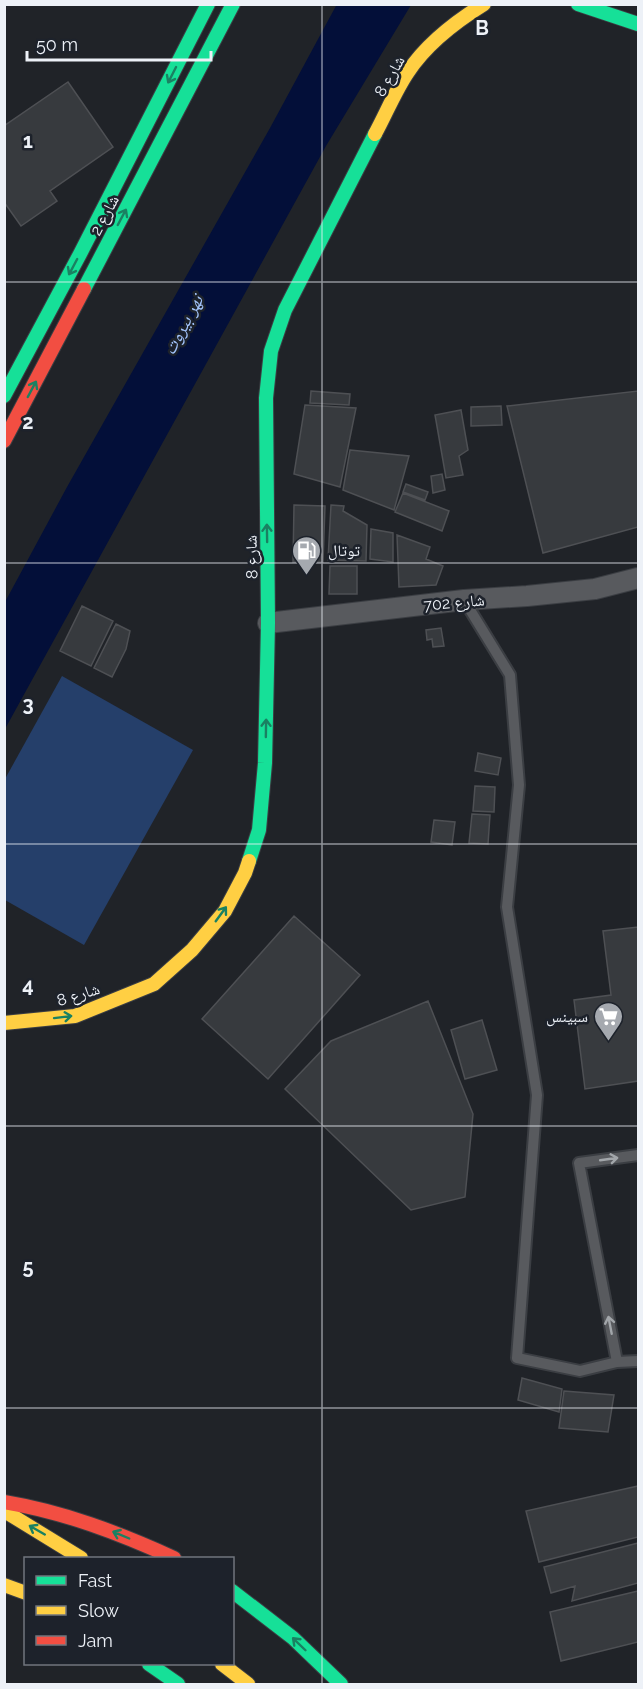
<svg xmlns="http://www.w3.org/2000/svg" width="643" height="1689" font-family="Raleway,'Noto Naskh Arabic',sans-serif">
<rect width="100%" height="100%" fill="#202328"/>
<path fill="#253f6a" d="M62 676 193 750 84 945 5 900V779Z"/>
<path fill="#030f39" d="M337 4 411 5 326 146 5 729V602L67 487 270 128Z"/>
<path fill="#373a3e" stroke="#4e5054" stroke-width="1.5" d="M68 82 113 147 50 191 57 201 21 226 4 202V126Z
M311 391 350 394 349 405 310 403Z
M638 391V527L543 553 507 406Z
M305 405 356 408 340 487 294 474Z
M501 406 502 425 471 426V407Z
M461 410 468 450 459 456 463 475 446 478 435 415Z
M350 450 409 456 394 510 343 490Z
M442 474 445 490 433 493 431 476Z
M406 484 428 492 425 500 403 492Z
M403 493 449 511 442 531 395 512Z
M294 505 325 506 323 562H293Z
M331 505 344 506 343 511 367 525 366 561 328 560Z
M371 529 393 533V562L370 559Z
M397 535 430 547 426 559 443 566 436 585 399 587Z
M330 566H357V594H329Z
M82 606 113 621 91 666 60 651Z
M116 624 130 631 126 649 112 677 94 668Z
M441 628 444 646 433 647 432 639 427 640 426 630Z
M478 753 501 758 498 775 475 771Z
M475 786 495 787 494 812 473 811Z
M472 814 490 815 488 844 469 843Z
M434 820 455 822 452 845 431 842Z
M294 916 360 975 268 1079 202 1019Z
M638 927V1081L585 1089 574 1000 611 995 603 931Z
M428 1001 473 1114 465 1197 411 1210 285 1089 331 1041Z
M482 1020 497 1070 465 1079 451 1030Z
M522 1378 562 1389 559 1412 518 1400Z
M564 1391 614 1395 608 1432 559 1428Z
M638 1486V1537L539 1562 526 1511Z
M638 1543V1583L572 1601 575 1586 551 1593 544 1567Z
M638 1591V1642L561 1661 550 1612Z"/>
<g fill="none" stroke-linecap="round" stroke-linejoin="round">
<defs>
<path id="lane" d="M464 600 510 675 519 785 507 907 537 1095 517 1358 580 1371 617 1362
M638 1155 579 1163 617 1362 638 1361"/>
<path id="street" d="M268 623 464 600 527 596 595 589 638 578"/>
<path id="fast" d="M578 4 638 24
M84 289 233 4
M4 396 80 254 208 4
M249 861 259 830 265 763 268 623 266 398 271 351 285 310 375 134
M232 1591 293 1638 341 1684
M149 1664 178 1684"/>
<path id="slow" d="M375 134C386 114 395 91 408 72 427 43 455 22 484 4
M4 1023 75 1016 154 984 192 950 225 911 245 873 249 861
M6 1512 81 1558
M4 1585 26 1593
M222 1664 248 1684"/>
<path id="jam" d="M4 441 84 289
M4 1502C64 1512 119 1533 174 1558"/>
</defs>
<use href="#lane" stroke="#3b3e43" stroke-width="14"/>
<use href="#street" stroke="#3b3e43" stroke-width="22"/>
<use href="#fast" stroke="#3b3e43" stroke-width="16"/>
<use href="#slow" stroke="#3b3e43" stroke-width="16"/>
<use href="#jam" stroke="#3b3e43" stroke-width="16"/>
<use href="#lane" stroke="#585a5e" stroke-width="10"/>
<use href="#street" stroke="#585a5e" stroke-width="20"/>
<use href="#fast" stroke="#16e098" stroke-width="14"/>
<use href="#slow" stroke="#ffcf43" stroke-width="14"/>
<use href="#jam" stroke="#f24e42" stroke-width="14"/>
</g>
<defs><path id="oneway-shaft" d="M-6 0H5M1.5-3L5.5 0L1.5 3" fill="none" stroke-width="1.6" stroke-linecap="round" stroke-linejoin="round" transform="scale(1.5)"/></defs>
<g stroke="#1a8162">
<use href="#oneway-shaft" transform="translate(172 75) rotate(117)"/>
<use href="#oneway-shaft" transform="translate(122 217) rotate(-62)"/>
<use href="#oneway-shaft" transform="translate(73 267) rotate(118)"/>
<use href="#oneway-shaft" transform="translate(32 389) rotate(-62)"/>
<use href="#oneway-shaft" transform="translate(267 533) rotate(-91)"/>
<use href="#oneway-shaft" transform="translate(266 728) rotate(-89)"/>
<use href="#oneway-shaft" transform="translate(221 914) rotate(-54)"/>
<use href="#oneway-shaft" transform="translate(63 1017) rotate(-7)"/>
<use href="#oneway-shaft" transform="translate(37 1530) rotate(-150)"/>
<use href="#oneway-shaft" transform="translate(121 1535) rotate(-157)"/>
<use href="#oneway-shaft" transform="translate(299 1644) rotate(-136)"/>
</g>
<g stroke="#a2a6aa">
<use href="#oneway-shaft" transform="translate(609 1159) rotate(-8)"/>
<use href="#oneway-shaft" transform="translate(610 1325) rotate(-101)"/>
</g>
<path fill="none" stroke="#edf1f7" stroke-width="1.5" stroke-opacity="0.55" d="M322 4V1684M4 282H638M4 563H638M4 844H638M4 1126H638M4 1408H638"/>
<defs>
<symbol id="fuel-pin" viewBox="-11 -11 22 30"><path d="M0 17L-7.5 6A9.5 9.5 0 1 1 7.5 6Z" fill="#a5a9af" stroke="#1d222b"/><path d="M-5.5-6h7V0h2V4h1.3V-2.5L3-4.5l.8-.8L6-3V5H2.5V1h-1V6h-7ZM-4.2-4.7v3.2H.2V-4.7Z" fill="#fff"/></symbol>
<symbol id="supermarket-pin" viewBox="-11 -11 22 30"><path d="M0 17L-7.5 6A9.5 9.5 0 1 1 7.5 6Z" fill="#a5a9af" stroke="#1d222b"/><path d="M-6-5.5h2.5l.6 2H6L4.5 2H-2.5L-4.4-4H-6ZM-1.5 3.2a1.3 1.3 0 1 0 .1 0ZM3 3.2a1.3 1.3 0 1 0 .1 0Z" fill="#fff"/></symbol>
</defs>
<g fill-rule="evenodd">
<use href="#fuel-pin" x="290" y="534" width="33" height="45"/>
<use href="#supermarket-pin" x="592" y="1000" width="33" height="45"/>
</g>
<g text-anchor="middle" stroke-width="5" stroke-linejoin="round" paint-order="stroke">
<g font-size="16" fill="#edf1f7" stroke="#1d222b">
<text transform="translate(389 76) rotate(-60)" y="6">شارع 8</text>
<text transform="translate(104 215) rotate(-62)" y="6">شارع 2</text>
<text transform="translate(251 557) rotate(-91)" y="6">شارع 8</text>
<text transform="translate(454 602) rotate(-5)" y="6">شارع 702</text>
<text transform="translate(78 994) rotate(-17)" y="6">شارع 8</text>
</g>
<g font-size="16" fill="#edf1f7" stroke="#1d222b" text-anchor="start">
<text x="328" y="556">توتال</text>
<text x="588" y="1022" text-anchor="end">سبينس</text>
</g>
<g font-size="18" font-style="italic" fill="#a2c3fb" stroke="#1d222b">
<text transform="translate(183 325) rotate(-62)" y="6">نهر بيروت</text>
</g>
</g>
<g font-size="20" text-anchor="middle" font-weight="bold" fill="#edf1f7" stroke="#1d222b" stroke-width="5" stroke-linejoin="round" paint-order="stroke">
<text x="482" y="35">B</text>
<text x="28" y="148">1</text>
<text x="28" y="429">2</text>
<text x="28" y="711">3</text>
<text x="28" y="992">4</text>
<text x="28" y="1274">5</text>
</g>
<rect width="643" height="1689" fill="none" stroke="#edf1f7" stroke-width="12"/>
<rect x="24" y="1557" width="210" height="108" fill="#1d222b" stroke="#70757d" stroke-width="1.5"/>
<rect x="36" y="1576" width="30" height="9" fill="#16e098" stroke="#70757d" stroke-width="1.5"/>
<text x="78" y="1587" font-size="18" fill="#edf1f7">Fast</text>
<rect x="36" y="1606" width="30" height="9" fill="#ffcf43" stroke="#70757d" stroke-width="1.5"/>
<text x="78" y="1617" font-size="18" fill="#edf1f7">Slow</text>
<rect x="36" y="1636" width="30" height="9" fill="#f24e42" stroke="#70757d" stroke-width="1.5"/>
<text x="78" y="1647" font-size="18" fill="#edf1f7">Jam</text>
<path d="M27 51v9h184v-9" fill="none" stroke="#edf1f7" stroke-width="3"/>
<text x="36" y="51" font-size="18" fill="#edf1f7" stroke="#1d222b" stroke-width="4.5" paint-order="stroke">50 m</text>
</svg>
